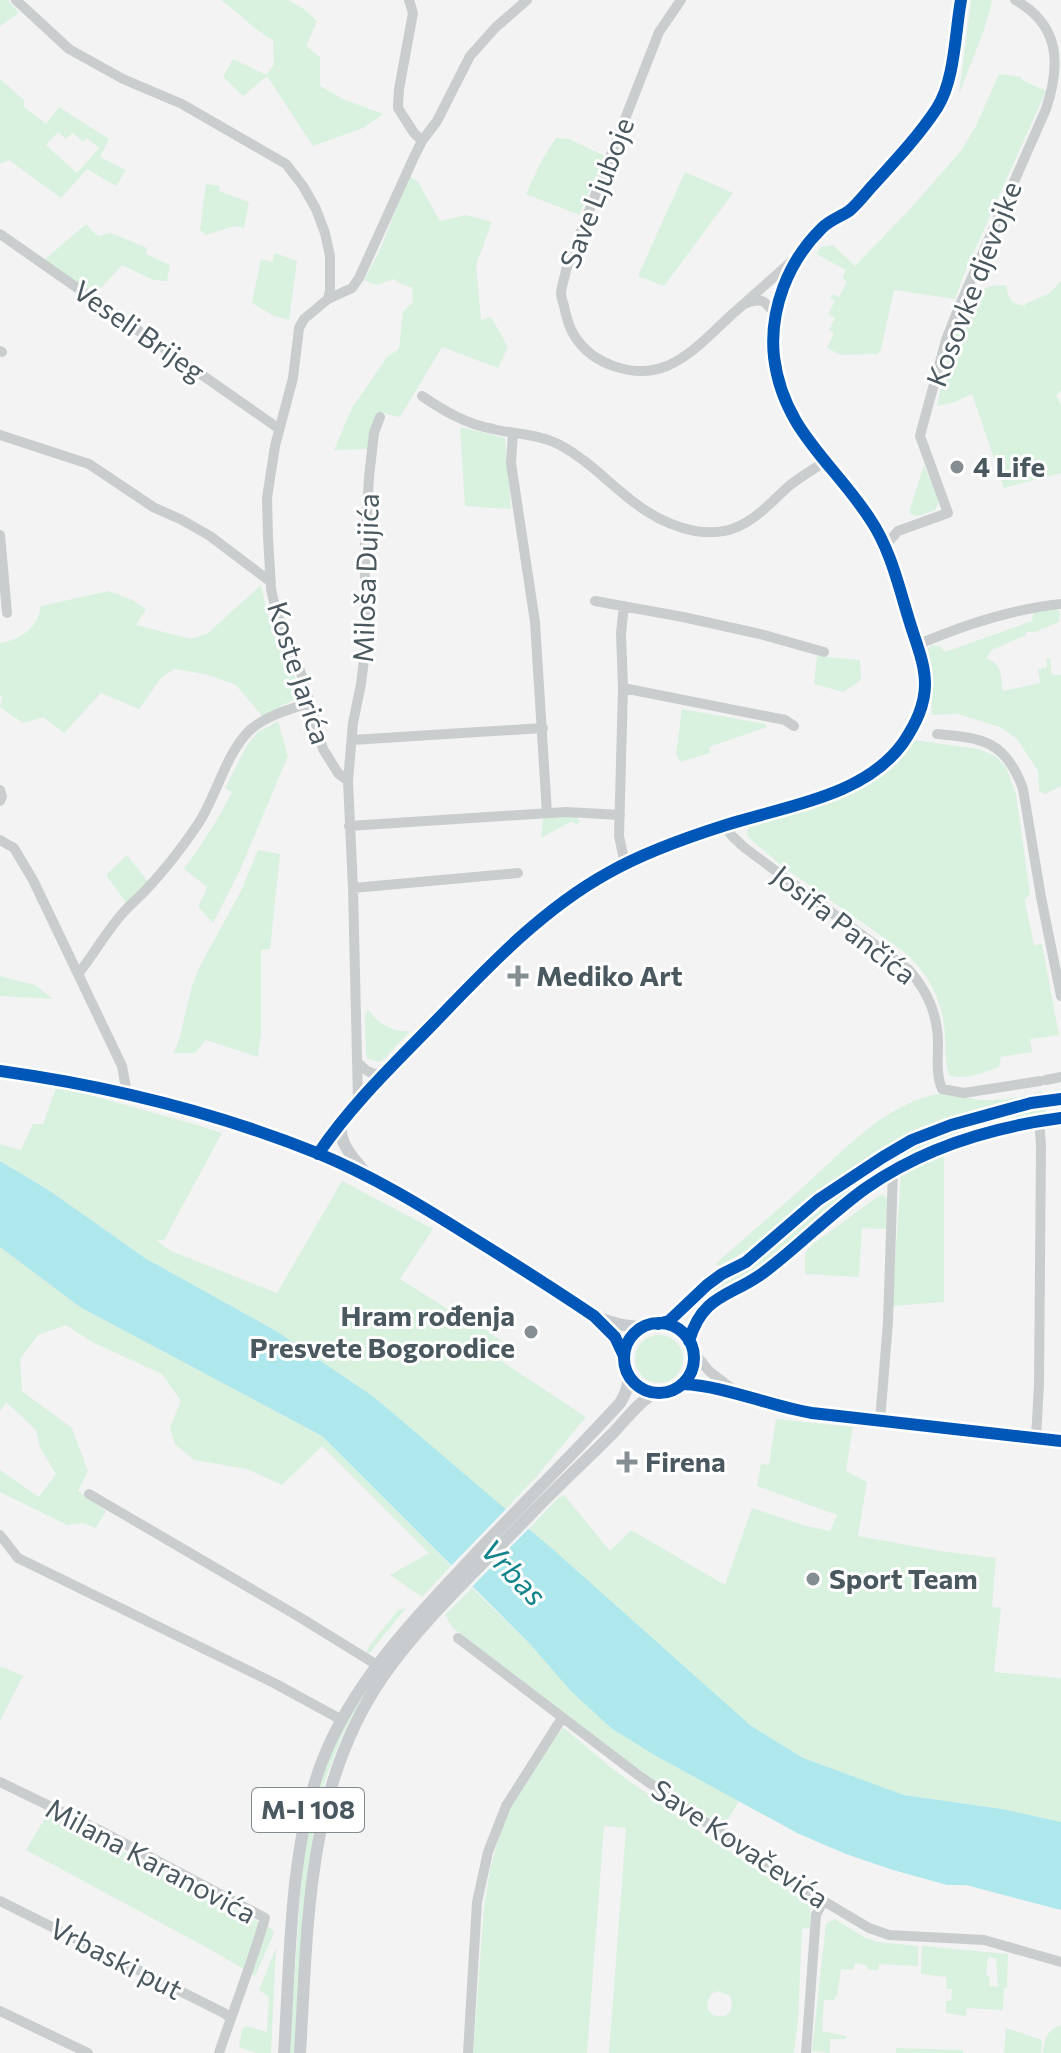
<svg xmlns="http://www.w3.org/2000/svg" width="1061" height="2053" font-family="Commissioner,sans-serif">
<rect width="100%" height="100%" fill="#f3f3f3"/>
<path fill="#d9f1df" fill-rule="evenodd" d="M0 0H8L19 13 0 26Z
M221 0H288L304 9 317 21 306 46 320 57V86L343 99 383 114 363 128 313 146 267 76 243 96 223 77 233 59 266 75 274 64 273 40C253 30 239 12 221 0Z
M971 0H991L992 2 984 30 959 94Z
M999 74 1021 77 1022 80 1046 91 964 274 955 299 894 290 881 350 877 354 841 355 827 348 834 333 829 330 835 318 828 314 835 301 830 298 832 294 839 297 847 282 842 278 846 270 816 254 821 247 833 245 855 266 909 210 961 151 976 126Z
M0 79 25 101 23 106 46 124 59 107 109 139 100 157 126 170 116 186 87 169 61 198 9 160 0 164ZM58 132 66 139 73 133 83 142 87 138 99 148 77 173 46 145Z
M556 138 569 139 605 156 579 215 526 194 542 160Z
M685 172 733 193 664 286 638 276Z
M409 176 418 182 440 221 466 215 492 222 476 265 481 320 491 317 508 347 498 368 442 347 400 417 378 412 375 419 369 449 334 450 352 408 387 357 399 349 403 312 413 302 412 288 397 282 394 279 376 285 364 280 380 250Z
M206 184 220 186 219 191 249 202 244 228 235 226 206 235 200 230Z
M86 224 98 236 111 233 147 248 146 254 170 265 167 281 153 280 122 265 94 296 44 260Z
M275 253 297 261 289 320 274 316 252 303 261 259 272 262Z
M1061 281V391L1056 395 1061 406V473L1004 488 972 394 955 402 937 406 944 372 968 296 990 286 1006 285C1009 298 1008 303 1025 306V304L1050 293Z
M460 427 505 438 511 509 465 506Z
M924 465 939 502 935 510C926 513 915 520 909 512Z
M261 585 267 612 301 692 299 697 262 716 236 685 205 674 174 669 161 678 139 709 101 693 64 733 43 717 23 723 0 707 2 697 0 695V643C20 640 38 628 41 606L109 591 132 600 146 609 136 625 191 639 207 634Z
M1055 608 1060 612 1059 622 1035 632H1026V635L992 650 986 658C1003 664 1000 675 1003 691L1040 683 1038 669 1047 667 1046 659 1050 658 1052 675H1061V786L1045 794 1039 791 1038 771 1017 739 1000 727 958 714 932 715 928 648 933 645 940 646 945 652 1032 621 1033 614 1037 611Z
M817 656 860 660 861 680 843 692 814 684Z
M682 709 765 724 767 727 709 747 710 753 680 762 676 753Z
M278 721 288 756 240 870 213 923 198 906 206 891V886L184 869C202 844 218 820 232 792L225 788 247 745 258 732Z
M914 740 978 749 995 756 1006 767 1016 794 1030 894 1025 899V902L1034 945 1042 944 1059 1035 1030 1039 1032 1052 1001 1057 999 1067C984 1072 965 1081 949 1075 945 1062 946 1049 945 1036 943 1001 930 975 904 952L782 866 748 837 747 832 750 826C797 812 852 802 890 770 900 762 907 750 914 740Z
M576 816 580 821 579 823 576 825 572 821 541 838 543 817Z
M258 850 280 854 270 949 261 950V1033L258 1057 206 1040 195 1053H173L178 1044 192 986 199 968 241 891Z
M127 855 149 883 127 904 106 875Z
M0 976 35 985 53 999 0 996Z
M368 1009C377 1023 393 1033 410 1031L383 1060 377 1062 367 1058 366 1054 365 1016Z
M56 1088 72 1090 197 1125 222 1133 164 1240H156L171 1251 277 1293 342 1181 433 1229 400 1279 478 1328H483L510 1347 501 1361 586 1417 537 1476 505 1510 374 1397 278 1332 145 1258 50 1191 0 1161V1144L21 1150 33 1124H43Z
M1042 1091 1043 1096 947 1120 903 1140 763 1241 720 1266 715 1264C747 1236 780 1208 812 1179 849 1145 883 1108 932 1095 948 1091 966 1099 981 1100 1001 1101 1023 1097 1042 1091Z
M1045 1107 1046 1112 1008 1120 970 1131 941 1142 865 1182 824 1212 766 1263 718 1289 698 1305 695 1302 712 1287 763 1258 817 1210 845 1189 891 1159 931 1140 966 1126Z
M944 1154V1302L892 1306 901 1174Z
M880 1195H883L887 1199 886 1229 862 1228 859 1277 805 1274V1253L813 1244Z
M0 1247 80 1307 322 1436 451 1566 422 1597 390 1575 429 1553 322 1446 282 1485 247 1469 194 1460 175 1444 170 1427 181 1401 162 1374 92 1342 66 1325 38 1335 20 1359 22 1391 72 1428 88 1471 78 1491 106 1511 96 1528 83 1523 67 1525 0 1492V1470L39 1497 56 1474 40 1447 36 1430 6 1402 0 1411Z
M635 1359a24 24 0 1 1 48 0a24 24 0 1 1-48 0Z
M776 1419 853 1427 846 1471 867 1482 858 1536 940 1551 996 1558 992 1607 1001 1608 994 1672 1061 1678V1822L1002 1809 904 1795 803 1758 750 1725 529 1529 558 1498 564 1495 610 1551 631 1530 725 1585 752 1508 806 1526 830 1531 837 1515 757 1486 761 1464 769 1465Z
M472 1588 530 1644 656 1756 739 1801 724 1826 671 1794 453 1628 445 1615Z
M406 1608 367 1656H365L369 1646 398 1610Z
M0 1666 23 1676 0 1721Z
M367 1689 342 1736 325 1780 314 1827 307 1878 295 2053H289L301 1887 305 1842 313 1805 336 1738Z
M563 1727 614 1770 699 1831 783 1887 810 1902 811 1906 810 1928 802 1929 798 2020 794 2053H609L626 1828 604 1826 587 2053H473L484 1907 490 1870 505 1813ZM718 1991 730 1996C742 2025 694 2022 711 1994Z
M48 1813 204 1893V1899L211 1901V1897L272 1929 274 1933 255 1976 213 1951 26 1850Z
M835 1919 865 1938 878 1942 918 1946V1966L879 1964 878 1970H868L866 1965 855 1963 853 1970 841 1969 837 1995 834 2000H824L822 2031 846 2036V2039H830V2053L812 2051 826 1924Z
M922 1946 1008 1954 1007 1988H1004L1003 2010 967 2008 966 2016 946 2013V2001H951L952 1989H947L946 1977 921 1974ZM988 1957 996 1958 998 1987 989 1986 990 1976 986 1975Z
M276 1948 271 2053H256L239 2047 242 2029 246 2026 267 2032 269 1997 259 1990Z
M1061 2025V2053H1043C1044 2040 1047 2029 1061 2025Z
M1006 2028 1042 2040 1041 2053H1004Z
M896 2048 963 2050V2053H896Z"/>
<path fill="#aee8ed" d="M0 1161 50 1191 145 1258 278 1332 374 1397 556 1552 750 1725 803 1758 904 1795 1002 1809 1061 1822V1910L966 1885H947L893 1870 846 1854 799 1834 656 1756 611 1728 571 1691 530 1644 322 1436 80 1307 0 1247Z"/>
<path fill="#f3f3f3" d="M508 1507 531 1526 469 1590 448 1569Z"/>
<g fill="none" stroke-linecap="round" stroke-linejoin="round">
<path stroke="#cacdce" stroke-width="10" d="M16 0 69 49 123 79 182 104 286 164 303 186 316 209 325 233 330 256V291L328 299 304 319 299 328 293 378 275 446 267 498 268 537 271 589 276 611 302 676 323 749 338 773 348 781 353 888 358 1101
M409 0 413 13 399 89 398 108 414 133 422 141
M681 0 659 32 566 270C565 277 561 287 561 294 561 298 563 302 564 306 566 316 569 327 574 335 592 365 635 379 667 366 697 353 719 324 744 304 762 297 765 300 775 315
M0 234 278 428
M328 299 352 288 359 278 414 157 422 141 437 121 470 56 496 27 527 0
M747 301 792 261
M0 351 2 352
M422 396C444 411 466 424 493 429 514 434 538 434 558 444 608 470 633 519 695 531 708 533 724 533 737 527 757 519 772 501 789 486 800 477 812 470 824 462
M513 433 511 463 535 622 547 813
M0 435 89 464 153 507 182 520 210 536 271 582
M0 535 7 613
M885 546 898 531 948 513 920 436 922 428 946 340 959 307 1046 109C1061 64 1060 25 1015 0
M595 601 683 617 760 634 824 652
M624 606 621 633 623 688 619 836 625 864
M917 645C963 625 1012 609 1061 604
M623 688 785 720 794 726
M937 734C983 738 1006 741 1023 789L1041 897 1061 996
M352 740 543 728
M348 781 353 723 361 684 365 651V546L369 477 374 433 380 417
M0 790 2 797 0 801
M724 825 732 836 745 848 909 970C928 992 938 1015 938 1045 938 1059 936 1075 942 1089L964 1093 1040 1081
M349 826 566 812 620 815
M0 840 14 848 33 880 122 1066 127 1093
M353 888 518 873
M78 974C94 954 106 932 122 914 129 906 137 899 144 892 164 871 182 848 198 824 216 797 225 756 248 732 264 716 288 710 309 703
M357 1061C365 1071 371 1075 384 1074
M1046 1080 1061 1077
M318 1154C352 1104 392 1066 434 1023 487 968 541 910 608 873 643 853 688 837 726 825 785 806 864 797 903 743 915 725 925 706 925 684 925 663 916 643 910 623 899 588 891 550 870 519 834 463 783 431 774 357 769 310 788 261 822 228 830 220 840 217 849 211 859 203 867 191 876 182 897 159 920 134 937 108 955 80 955 33 961 0
M692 1350 709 1371 731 1388
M682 1384C727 1386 768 1406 812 1413L1061 1441
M880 1421 888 1322 893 1171
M1036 1438 1039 1385 1041 1145 1039 1121
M89 1494 296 1615 377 1665
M0 1535 18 1558 274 1683 342 1720
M458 1638 638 1775 790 1881 869 1928 889 1935 984 1940 1061 1962
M0 1782 99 1830 265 1918C252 1963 234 2008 219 2053
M0 1901 224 2013 230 2018
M0 2011 88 2053
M468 2053 477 1902 488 1852 506 1806 562 1718
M806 2053 816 1915 823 1901"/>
<path stroke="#c8ccce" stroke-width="12" d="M0 1071C108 1086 215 1112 317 1153 371 1175 422 1206 471 1237 513 1263 554 1289 594 1316L615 1337 624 1356
M1049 1101 1061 1099
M344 1117C333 1140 354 1158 367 1175
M1053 1119 1061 1118
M599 1318C614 1323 627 1328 643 1326
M624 1358a35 35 0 1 1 70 0a35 35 0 1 1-70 0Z
M658 1324 669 1321 707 1285 722 1274 746 1262 818 1200 883 1157 912 1140 951 1125 1044 1101
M689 1341C703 1292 733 1297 767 1270 801 1244 831 1213 866 1188 918 1151 985 1128 1048 1120
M284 2053C290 1966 289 1866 315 1782 341 1696 405 1629 465 1565 516 1510 570 1458 620 1403 626 1393 630 1384 627 1373
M300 2053C308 1924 306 1789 382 1678 422 1620 480 1567 529 1516 556 1488 584 1462 611 1435 625 1421 638 1402 655 1393"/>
<defs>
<path id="cycleway" d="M0 1071C108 1086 215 1112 317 1153 371 1175 422 1206 471 1237 513 1263 554 1289 594 1316L615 1337 624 1356
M318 1154C352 1104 392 1066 434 1023 487 968 541 910 608 873 643 853 688 837 726 825 785 806 864 797 903 743 915 725 925 706 925 684 925 663 916 643 910 623 899 588 891 550 870 519 834 463 783 431 774 357 769 310 788 261 822 228 830 220 840 217 849 211 859 203 867 191 876 182 897 159 920 134 937 108 955 80 955 33 961 0
M624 1358a35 35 0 1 1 70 0a35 35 0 1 1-70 0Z
M658 1324 669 1321 707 1285 722 1274 746 1262 818 1200 883 1157 912 1140 951 1125 1031 1103 1061 1099
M689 1341C703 1292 733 1297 767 1270 801 1244 831 1213 866 1188 923 1148 993 1127 1061 1118
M682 1384C727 1386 768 1406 812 1413L1061 1441"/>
</defs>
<use href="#cycleway" stroke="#fff" stroke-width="17"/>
<use href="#cycleway" stroke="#0057b8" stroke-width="12"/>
</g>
<g fill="#858e93" stroke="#fff" stroke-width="3">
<circle cx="957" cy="467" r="8"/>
<path d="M514 964h8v8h8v8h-8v8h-8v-8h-8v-8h8z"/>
<circle cx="531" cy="1332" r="8"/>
<path d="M623 1450h8v8h8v8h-8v8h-8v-8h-8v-8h8z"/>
<circle cx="813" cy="1579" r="8"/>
</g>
<g text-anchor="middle" stroke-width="6" stroke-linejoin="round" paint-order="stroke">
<rect fill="#fff" stroke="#808a8f" stroke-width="2" x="252" y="1788" width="112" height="44" rx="6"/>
<g font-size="26" font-weight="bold" fill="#4a585f">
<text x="308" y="1819">M-I 108</text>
</g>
<g font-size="28" fill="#4a585f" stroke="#fff">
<text transform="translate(597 193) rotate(-69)" y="10">Save Ljuboje</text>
<text transform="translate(974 284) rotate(-69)" y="10">Kosovke djevojke</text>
<text transform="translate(139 331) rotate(35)" y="10">Veseli Brijeg</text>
<text transform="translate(366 578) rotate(-88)" y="10">Miloša Dujića</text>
<text transform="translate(299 673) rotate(72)" y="10">Koste Jarića</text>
<text transform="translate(844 925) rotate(38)" y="10">Josifa Pančića</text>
<text transform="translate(740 1844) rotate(34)" y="10">Save Kovačevića</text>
<text transform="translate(151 1861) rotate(28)" y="10">Milana Karanovića</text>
<text transform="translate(116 1959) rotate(27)" y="10">Vrbaski put</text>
</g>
<g font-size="28" font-weight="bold" fill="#4a585f" stroke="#fff" text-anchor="start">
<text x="973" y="477">4 Life</text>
<text x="536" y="986">Mediko Art</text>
<text x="515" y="1326" text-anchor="end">Hram rođenja<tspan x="515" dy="32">Presvete Bogorodice</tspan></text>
<text x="645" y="1472">Firena</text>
<text x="829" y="1589">Sport Team</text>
</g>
<g font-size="30" font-style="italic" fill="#11838b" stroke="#fff">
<text transform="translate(513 1573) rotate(46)" y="10">Vrbas</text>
</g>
</g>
</svg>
